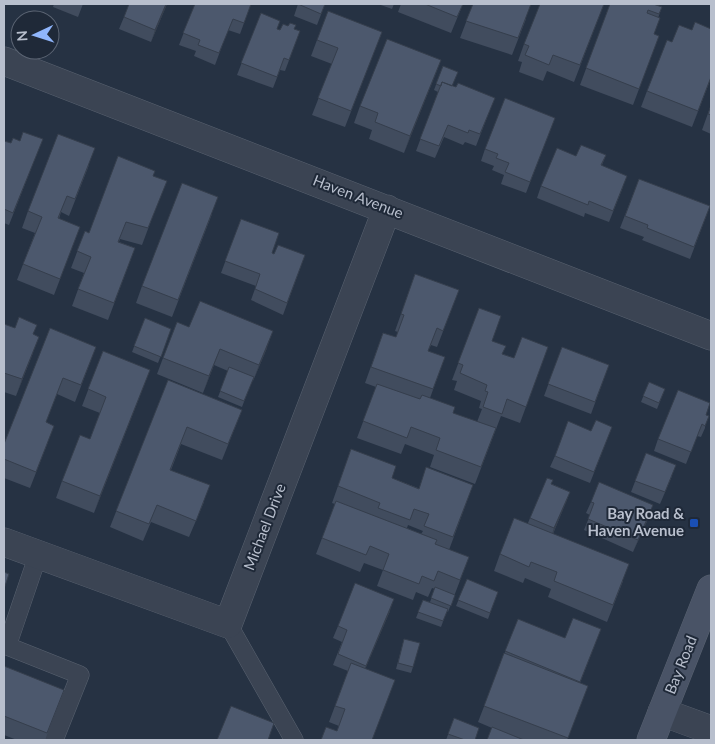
<svg xmlns="http://www.w3.org/2000/svg" width="715" height="744" font-family="Lato,sans-serif">
<rect width="100%" height="100%" fill="#263243"/>
<g fill="none" stroke-linecap="round" stroke-linejoin="round">
<defs>
<path id="lane" d="M38 555 7 646 80 675 54 740
M228 624 294 740"/>
<path id="street" d="M4 61 711 336
M4 542 228 624 387 209
M662 712 711 730"/>
<path id="secondary" d="M651 740 711 589"/>
</defs>
<use href="#lane" stroke="#596270" stroke-width="19"/>
<use href="#street" stroke="#596270" stroke-width="29"/>
<use href="#secondary" stroke="#596270" stroke-width="29"/>
<use href="#lane" stroke="#3b4453" stroke-width="18"/>
<use href="#street" stroke="#3b4453" stroke-width="28"/>
<use href="#secondary" stroke="#495366" stroke-width="28"/>
</g>
<path fill="#414c5e" fill-rule="evenodd" d="M54 4H83L78 17 53 7Z
M167 4 151 42 119 29 124 17Z
M195 4H251L240 34 228 30 215 65 194 56 196 51 179 45Z
M298 4H325L317 25 294 16Z
M378 4H394L392 9Z
M401 4H463L451 33 398 12Z
M473 4 526 19 512 55 460 38Z
M604 4 574 82 547 71 543 81 519 72 522 62 518 61 524 44Z
M610 4 662 7 658 18 654 34 659 36 633 105 580 85Z
M261 13 277 29 280 30 294 29 300 31 285 71 280 70 273 88 237 75Z
M382 32 345 127 312 115 332 64 311 56 317 40Z
M672 42 711 78 692 127 641 107 647 91Z
M441 60 404 153 369 139 372 130 354 123 360 106Z
M443 66 453 86 490 110 476 146 465 142 463 145 444 137 435 158 416 151 438 92 434 90Z
M711 105V134L702 130Z
M555 118 526 193 501 184 504 175 492 170 494 166 481 161 485 149Z
M4 141 38 151 9 225 4 223Z
M606 155 602 165 623 187 609 222 585 213 584 217 537 198 541 186 576 156Z
M89 165 69 216 61 212 59 219 80 227 54 295 17 280 35 233 22 228 28 211Z
M153 176 160 197 142 245 120 239 119 242 135 248 108 320 72 306 84 273 71 268 85 231 89 233Z
M639 179 710 206 690 259 642 240 644 237 620 228Z
M212 214 172 317 136 303 142 286Z
M241 219 272 253 274 254 305 255 283 315 251 300 256 286 221 273Z
M415 274 459 290 437 347 431 345 428 351 445 357 430 398 453 413 477 422 482 409 479 408 481 401 454 390 457 381 452 380 479 308 492 341 503 354 514 358 548 347 520 423 501 416 475 484 430 467 434 455 405 444 401 454 357 438 376 387 365 383 383 333 396 337 398 332 395 331Z
M145 318 171 329 158 363 132 352Z
M4 324 34 335 33 353 16 396 4 392Z
M189 327 267 348 253 381H252L242 407 218 397 228 371 214 365 203 393 157 374 163 358Z
M50 328 96 347 75 402 57 394 46 422 48 442 30 488 4 478V444Z
M562 347 609 365 591 414 544 396Z
M103 351 150 370 94 513 56 498 62 481 90 439 100 413 82 406Z
M168 380 242 410 222 460 181 444 171 470 204 502 189 537 151 522 143 541 110 527Z
M649 382 665 389 657 409 641 402Z
M706 415 705 428 701 437 697 436 686 464 654 451 658 439Z
M612 427 590 483 550 467 555 456 591 431Z
M351 449 392 478 418 488 473 485 449 550 469 557 448 612 447 611 441 627 416 618 423 600 430 602 435 589 432 588 428 597 416 592 413 600 377 586 383 570 364 563 360 572 316 554 335 504 332 503ZM408 525 423 531 421 534 407 528Z
M646 453 672 476 660 504 631 492Z
M552 484 570 492 553 534 623 581 607 622 548 597 551 589 525 578 523 583 494 571 500 554 528 523 530 518Z
M591 502 649 517 633 552 584 530 590 515 586 513Z
M467 579 498 592 488 619 456 606Z
M390 611 365 669 337 731 339 726 329 722 348 671 333 665 342 642 333 638 338 626Z
M518 619 565 638 601 629 580 683 588 686 567 740H487L492 728 478 722Z
M404 639 413 667 411 673 396 669Z
M4 666 58 706 45 740H17L4 735Z
M454 718 475 740H446Z"/>
<path fill="#353e4c" d="M166 4H167L151 42 155 30Z
M441 60 435 76 404 153 410 136Z
M711 77V78L692 127 698 111Z
M273 331 267 348 253 381 259 365Z
M39 337 33 353 16 396 22 379Z
M220 349 214 365 203 393 209 376Z
M150 370 144 386 94 513 100 496Z
M570 492 566 503 550 540 554 528Z
M653 505 649 517 633 552 638 540Z
M394 599 390 611 362 677 366 666Z"/>
<path fill="#4c586d" stroke="#353e4c" d="M129 4H166L155 30 124 17Z
M195 4H251L244 23 233 19 219 53 198 45 200 40 183 33Z
M298 4H325L321 14Z
M425 4H463L457 17Z
M473 4H531L518 38 466 21Z
M540 4H604L580 65 553 55 549 65 525 55 529 46 524 44Z
M610 4H653L662 7 659 14 648 10 647 13 660 18 654 34 659 36 639 89 586 68Z
M328 11 382 32 351 111 318 98 338 48 317 40Z
M261 13 280 21 277 29 280 30 283 24 288 26 290 23 296 25 294 29 300 31 289 60 284 58 277 77 241 63Z
M695 22 711 29V77L698 111 647 91 667 40 672 42 679 25 692 30Z
M387 39 441 60 410 136 375 122 378 113 360 106Z
M443 66 458 72 452 86 442 82 441 86 436 84Z
M442 82 456 87 458 83 495 98 480 134 469 130 468 133 448 125 439 146 420 139Z
M505 98 555 118 530 182 505 172 509 163 496 158 498 154 485 149Z
M711 105V115L708 114Z
M23 132 43 139 13 213 4 209V141L11 143 13 138 20 141Z
M58 134 95 148 75 199 67 196 58 218 80 227 60 279 23 264 42 217 28 211Z
M581 145 606 155 601 165 627 176 613 211 589 201 588 205 541 186 557 148 576 156Z
M118 156 155 171 153 176 167 181 148 228 126 222 118 242 135 248 114 303 78 289 91 257 77 251 85 231 89 233Z
M639 179 710 206 694 247 647 228 648 225 625 216Z
M182 183 218 197 178 300 142 286Z
M241 219 279 233 272 253 274 254 278 245 305 255 287 303 255 289 260 274 225 261Z
M415 274 459 290 443 331 437 328 428 351 445 357 433 389 371 367 383 333 396 337 404 315 401 314Z
M200 301 273 331 259 365 220 349 209 376 163 358 177 322 189 327Z
M479 308 501 316 492 341 506 346 502 354 514 358 522 337 548 347 526 407 507 399 502 414 483 407 488 392 485 391 487 385 460 373 463 365 458 363Z
M19 317 37 325 33 334 39 337 22 379 4 373V324L15 328Z
M145 318 171 329 161 357 134 346Z
M50 328 96 347 81 385 63 378 46 422 54 426 36 472 4 459V444Z
M562 347 609 365 595 402 548 384Z
M103 351 150 370 100 496 62 481 80 435 90 439 106 397 88 389Z
M229 367 254 377 244 401 220 391Z
M168 380 242 410 228 444 187 427 170 470 210 485 196 521 157 505 149 524 116 511Z
M649 382 665 389 659 403 643 396Z
M377 384 420 399 422 395 455 407 453 413 496 428 481 467 436 450 440 438 411 427 407 438 363 421Z
M678 390 710 403 706 415 709 416 705 426 702 424 691 452 658 439Z
M596 420 612 427 594 472 555 456 568 421 591 431Z
M351 449 396 466 392 478 419 489 426 467 473 485 453 537 424 526 429 514 414 509 410 520 378 508 380 503 338 486Z
M646 453 676 465 665 492 635 481Z
M547 478 553 480 551 484 570 492 554 528 530 518Z
M599 482 653 505 638 540 588 519 594 503 591 502Z
M336 501 437 540 435 544 469 557 460 580 438 571 434 581 422 576 419 584 383 570 389 554 370 546 366 555 322 538Z
M514 518 629 564 613 605 554 581 557 572 531 562 529 567 500 554Z
M4 572 9 574 4 589Z
M467 579 498 592 490 613 458 600Z
M355 583 394 599 366 666 338 654 347 630 338 626Z
M435 587 455 595 451 606 431 598Z
M423 600 448 609 443 621 418 612Z
M573 618 601 629 580 682 505 651 518 619 565 638Z
M404 639 420 643 413 667 398 663Z
M504 653 588 686 568 738 484 706Z
M351 663 395 680 372 740H321L326 727 337 731 345 709 335 706Z
M4 666 64 690 47 733 4 716Z
M231 706 274 723 268 740H217Z
M454 718 479 728 475 740H465L448 734Z
M492 727 524 740H487Z"/>
<rect fill="#1a4fb4" stroke="#1f2938" stroke-width="2" x="689" y="518" width="10" height="10" rx="2.5"/>
<g text-anchor="middle" stroke-width="4" stroke-linejoin="round" paint-order="stroke">
<g font-size="15" fill="#b8bfcd" stroke="#1f2938">
<text transform="translate(358 197) rotate(21)" y="5">Haven Avenue</text>
<text transform="translate(265 527) rotate(-69)" y="5">Michael Drive</text>
<text transform="translate(681 665) rotate(-68)" y="5">Bay Road</text>
</g>
<g font-size="15" font-weight="bold" fill="#b8bfcd" stroke="#1f2938" text-anchor="end">
<text x="684" y="519">Bay Road &amp;<tspan x="684" dy="17">Haven Avenue</tspan></text>
</g>
</g>
<rect width="715" height="744" fill="none" stroke="#b8bfcd" stroke-width="10"/>
<g transform="translate(35 35) rotate(266)"><circle r="24" fill="#1f2938" stroke="#5c6574"/>
<path d="M0-4L9 19L0 12L-9 19Z" fill="#8fb5fb"/>
<text y="-8" font-size="14" font-weight="bold" text-anchor="middle" fill="#b8bfcd">N</text>
</g>
</svg>
